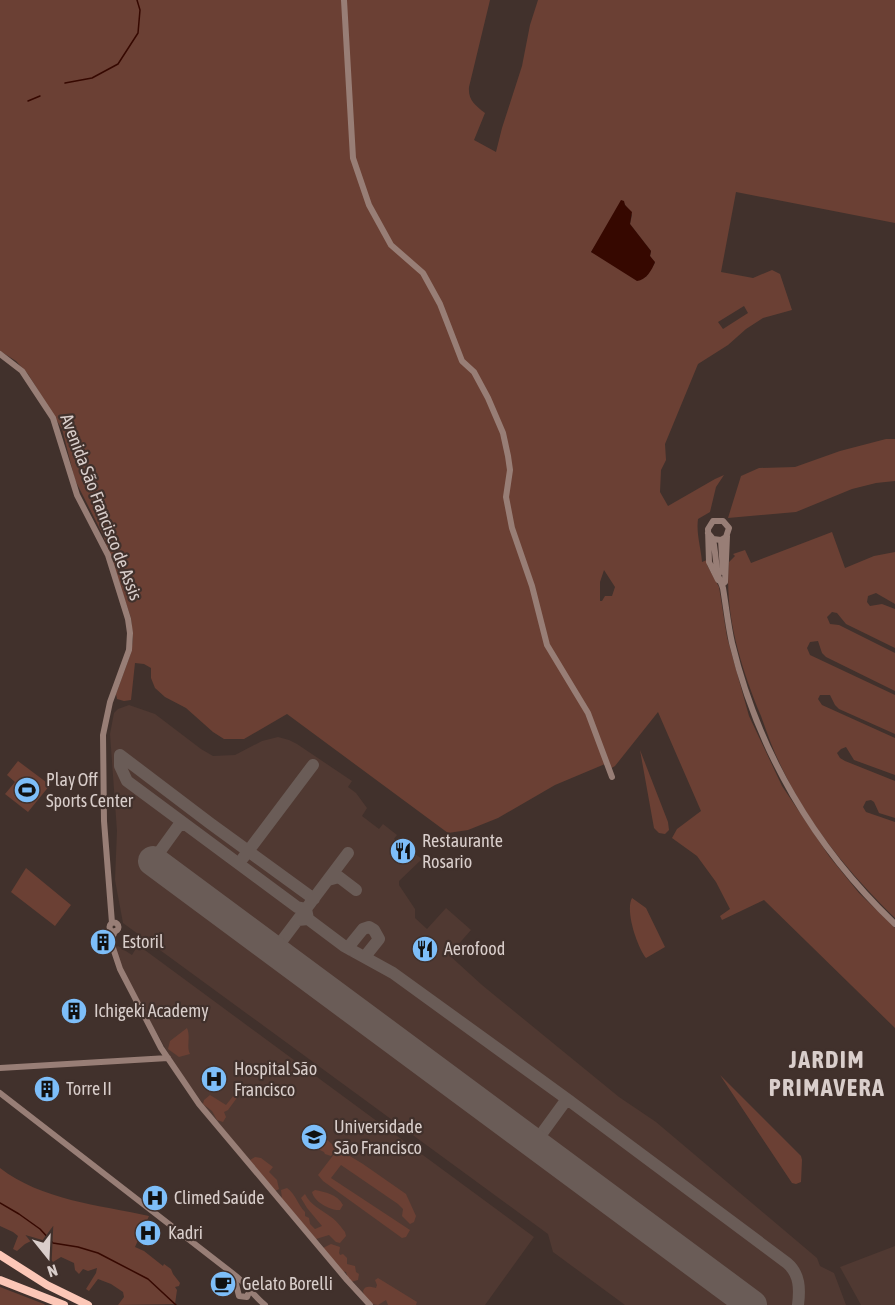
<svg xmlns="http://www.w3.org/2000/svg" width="895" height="1305" font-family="'Asap Condensed',sans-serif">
<rect width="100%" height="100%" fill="#41312c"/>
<path fill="#503932" d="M129 705 155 714 201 749 213 756 235 755 262 741 278 737 289 740 297 744 352 781 348 787 356 793 367 808 362 816 379 829 383 824 397 835 394 839 422 859 399 881V885L415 909V918L427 929 446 908 471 930 449 955 482 985 619 1097 656 1122 817 1258 820 1266 834 1273 846 1305H625L553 1252 548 1234 123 923 115 880 117 831 110 734 114 713 118 709Z
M138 945 534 1237 485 1305H373L211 1115 175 1065 122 972 115 947 118 946 132 955Z
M895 1246V1305H861L840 1267Z"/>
<path fill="#6b4034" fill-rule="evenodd" d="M0 0H490L469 87C468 100 475 105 485 113L474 140 496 152 502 128 522 66 530 25 538 0H895V223L736 192 721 272 753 278 772 270 780 274 792 310 763 318 746 329 728 345 698 364 665 444 666 460 661 470 660 492 668 506 715 479 724 475 716 487 710 512 698 519C696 534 701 548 702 562L707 560V565L719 587 727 637 749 716 782 786 829 856 859 893 895 928V1028L764 900 722 920 720 916 730 909 716 882 697 856 672 838 677 829 701 811 658 712 615 766 608 770 605 764 555 785 498 818 468 830 448 833 287 714 244 739H224L213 732 186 708 165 697 155 688 151 678V668L144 664 135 663 131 700 124 701 117 699 116 694 131 653 133 639 131 618 103 535 75 480 62 429 28 374 16 361 0 351ZM624 203 632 215 630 224 651 251 650 256 655 263 646 277 591 252ZM744 306 748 313 723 329 718 322ZM604 570 615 587 612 596H605L602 601H600V582Z
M886 439H895V481L876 483 852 489 796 512 728 518 741 476 759 468 795 467 840 451Z
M832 532 845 568 874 556 895 552V604L876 593 868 596 867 602 870 606 882 604 895 609V648L846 624 837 613 832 612 827 617 830 624 839 625 895 653V691L826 657 822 653 818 641 810 642 807 648 810 655 895 695V734L839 709 835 705 830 695H820L818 699 822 705 895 738V775L854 760 846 747 841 749 837 753 840 758 845 761 895 781V818L879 813 874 802 871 800 866 801 863 807 866 812 895 822V918C850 874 808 824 781 766 773 750 767 733 761 716 741 668 724 614 729 562L735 556 733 554 745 550 751 563Z
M640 750 668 822 669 830 665 834 659 833 654 828Z
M18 761 50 785 28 812 5 794 15 782 7 775Z
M26 868 71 905 55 926 11 892Z
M632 898 646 908 665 947 646 958C637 946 625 911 632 898Z
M187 1028C191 1037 186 1046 190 1054L179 1057 168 1049 170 1041Z
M720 1075 801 1156 802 1160 801 1182 796 1184 792 1183Z
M210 1095 226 1105 234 1095H239L228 1110 224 1112 226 1117 223 1122 217 1120 212 1111 203 1104 204 1100Z
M307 1130C320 1129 329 1142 337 1149L331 1156 325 1154 324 1152 316 1148 317 1141 308 1135Z
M338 1149 363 1164 406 1194 416 1216 414 1222 410 1224 402 1216 403 1209 398 1204 341 1165 331 1178 410 1230 406 1237 402 1238 323 1181 318 1175Z
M255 1157 261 1158 273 1167 269 1172 277 1180 279 1189 275 1191 250 1160Z
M0 1168C41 1200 99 1205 149 1216L135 1247 144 1251 163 1266 164 1264 171 1269 173 1274 180 1283 179 1286 175 1287 177 1290 175 1304 118 1305 124 1297 123 1292 111 1284 98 1279 89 1291 86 1289 96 1273 97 1268 88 1271 83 1269 79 1274 75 1270 74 1263 61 1257 53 1262 43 1249 31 1241 25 1244 17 1251 13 1249 18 1236 13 1232 0 1226Z
M287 1188C295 1193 298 1205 305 1212V1216L309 1218 310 1224 315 1229 322 1226 307 1208 301 1198 305 1194C310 1205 322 1210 331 1217 336 1220 341 1227 345 1232L346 1236 340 1243 336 1242 329 1235 316 1239 282 1199 281 1190Z
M315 1190C325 1192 337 1194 343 1205L340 1210C331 1211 314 1202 312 1192Z
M331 1244 340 1247 339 1253 340 1255 343 1254 347 1258V1264L355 1266 356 1272 359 1274 358 1280 351 1282 348 1278 346 1272 340 1271 323 1248Z
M378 1278 417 1302 416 1305H388L386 1300 378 1305C370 1304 365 1300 363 1291 365 1285 371 1287 376 1288L377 1285 375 1280Z
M0 1287 44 1304 45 1305H0Z"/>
<path fill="#360800" d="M621 200 624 201 625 205 632 212 630 224 651 251 650 256 655 262C652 270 646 280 637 281L591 252Z"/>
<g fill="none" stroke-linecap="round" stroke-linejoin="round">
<path stroke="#360800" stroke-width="1.5" d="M65 83 92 78 118 64 138 33 140 10 137 0
M28 101 40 96
M0 1203 19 1214 40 1229 53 1243 78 1247 98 1253 148 1279 176 1305"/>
<path stroke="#6a5c57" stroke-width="12" d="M120 755V766L127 781 297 907 306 909 308 919
M120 755 211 824 314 899
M243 858 313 765
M153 861 179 825H186
M328 880 339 877 356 890
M298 920 308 919 344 946 393 973 567 1099 787 1263C800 1274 800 1289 798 1305
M351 950 350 945 363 929 369 927 374 930 379 939 367 954 368 959
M278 954V946L348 853
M538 1146 540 1136 564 1103 570 1101"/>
<path stroke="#6a5c57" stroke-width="30" d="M153 861 752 1305"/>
<path stroke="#987e76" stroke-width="6" d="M344 0 353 158 369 205 391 245 423 273 440 304 462 361 474 372 488 398 503 433 508 456 510 470 506 497 512 528 532 586 547 645 588 713 612 777
M0 354 22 371 53 418 77 495 108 555 128 619 130 633 129 650 110 702 103 735 104 821 112 923
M708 533 713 539 721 540 726 537 729 528 723 521H713L708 529 709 562 718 580
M713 539C715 550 716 560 717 571 718 577 721 582 723 588 726 606 728 625 732 643 758 751 814 847 895 924
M721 540 723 572
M722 585 725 582 727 536
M109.5 927a4.5 4.5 0 1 1 9 0a4.5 4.5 0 1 1-9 0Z
M115 931 113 936V948L120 969 161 1048 199 1104 347 1280 370 1305
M0 1068 168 1058
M0 1093 236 1276C247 1285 254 1296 265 1305
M229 1274 236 1284 239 1296 247 1297 250 1290"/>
<path stroke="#fcc7b7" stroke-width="8" d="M0 1255 47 1285 88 1305
M0 1280 64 1305"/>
</g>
<defs>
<symbol id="stadium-disc" viewBox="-11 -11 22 22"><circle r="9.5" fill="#7dbef9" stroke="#41312c"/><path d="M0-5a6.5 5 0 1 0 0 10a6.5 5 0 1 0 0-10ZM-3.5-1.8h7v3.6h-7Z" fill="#111"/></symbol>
<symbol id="restaurant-disc" viewBox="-11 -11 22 22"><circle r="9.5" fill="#7dbef9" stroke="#41312c"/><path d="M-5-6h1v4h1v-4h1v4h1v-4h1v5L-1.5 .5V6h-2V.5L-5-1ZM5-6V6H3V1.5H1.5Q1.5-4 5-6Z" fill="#111"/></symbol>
<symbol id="building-disc" viewBox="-11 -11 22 22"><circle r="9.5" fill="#7dbef9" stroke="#41312c"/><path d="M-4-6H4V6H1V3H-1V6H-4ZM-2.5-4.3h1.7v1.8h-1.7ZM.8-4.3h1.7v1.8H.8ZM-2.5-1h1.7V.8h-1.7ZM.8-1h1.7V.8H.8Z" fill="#111"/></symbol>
<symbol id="hospital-disc" viewBox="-11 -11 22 22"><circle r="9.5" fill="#7dbef9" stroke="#41312c"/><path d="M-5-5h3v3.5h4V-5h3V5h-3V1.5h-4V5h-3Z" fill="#111"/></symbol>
<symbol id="university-disc" viewBox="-11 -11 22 22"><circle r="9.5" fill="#7dbef9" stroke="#41312c"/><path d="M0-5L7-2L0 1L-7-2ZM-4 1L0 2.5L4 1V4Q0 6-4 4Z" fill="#111"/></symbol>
<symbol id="cafe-disc" viewBox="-11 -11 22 22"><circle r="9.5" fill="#7dbef9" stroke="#41312c"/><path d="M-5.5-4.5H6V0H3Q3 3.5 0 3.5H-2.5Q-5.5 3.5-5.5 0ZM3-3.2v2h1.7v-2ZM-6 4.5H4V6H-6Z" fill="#111"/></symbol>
</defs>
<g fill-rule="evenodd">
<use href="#stadium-disc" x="12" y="775" width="30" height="30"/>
<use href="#restaurant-disc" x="388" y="836" width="30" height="30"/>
<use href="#building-disc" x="88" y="927" width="30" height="30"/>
<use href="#restaurant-disc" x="410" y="934" width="30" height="30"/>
<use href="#building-disc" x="59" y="996" width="30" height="30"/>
<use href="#hospital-disc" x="199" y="1064" width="30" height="30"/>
<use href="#building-disc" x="32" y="1074" width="30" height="30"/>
<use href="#university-disc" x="299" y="1122" width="30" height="30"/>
<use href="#hospital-disc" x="140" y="1183" width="30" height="30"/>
<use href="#hospital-disc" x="133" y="1218" width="30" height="30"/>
<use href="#cafe-disc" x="208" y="1269" width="30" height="30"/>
</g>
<g text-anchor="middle" stroke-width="4.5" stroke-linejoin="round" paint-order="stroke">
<g font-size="18" fill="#d9cecb" stroke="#41312c">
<text transform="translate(101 507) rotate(69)" y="6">Avenida São Francisco de Assis</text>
</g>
<g font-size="18" fill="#d9cecb" stroke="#41312c" text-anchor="start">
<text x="46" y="786">Play Off<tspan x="46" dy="21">Sports Center</tspan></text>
<text x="422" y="847">Restaurante<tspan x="422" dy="21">Rosario</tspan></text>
<text x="122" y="948">Estoril</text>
<text x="444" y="955">Aerofood</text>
<text x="94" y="1017">Ichigeki Academy</text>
<text x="234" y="1075">Hospital São<tspan x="234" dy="21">Francisco</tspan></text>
<text x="66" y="1095">Torre II</text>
<text x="334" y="1133">Universidade<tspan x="334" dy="21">São Francisco</tspan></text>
<text x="174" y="1204">Climed Saúde</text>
<text x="168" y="1239">Kadri</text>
<text x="242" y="1290">Gelato Borelli</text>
</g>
<g font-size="24" font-weight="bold" letter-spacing="1.5" fill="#d9cecb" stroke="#41312c">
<text x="827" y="1068">JARDIM<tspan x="827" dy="28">PRIMAVERA</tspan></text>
</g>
</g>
<g transform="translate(48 1257) rotate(162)" stroke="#41312c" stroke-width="4.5" paint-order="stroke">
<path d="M0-4.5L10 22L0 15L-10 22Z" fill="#d9cecb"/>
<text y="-9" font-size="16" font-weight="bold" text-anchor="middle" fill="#d9cecb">N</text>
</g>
</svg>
